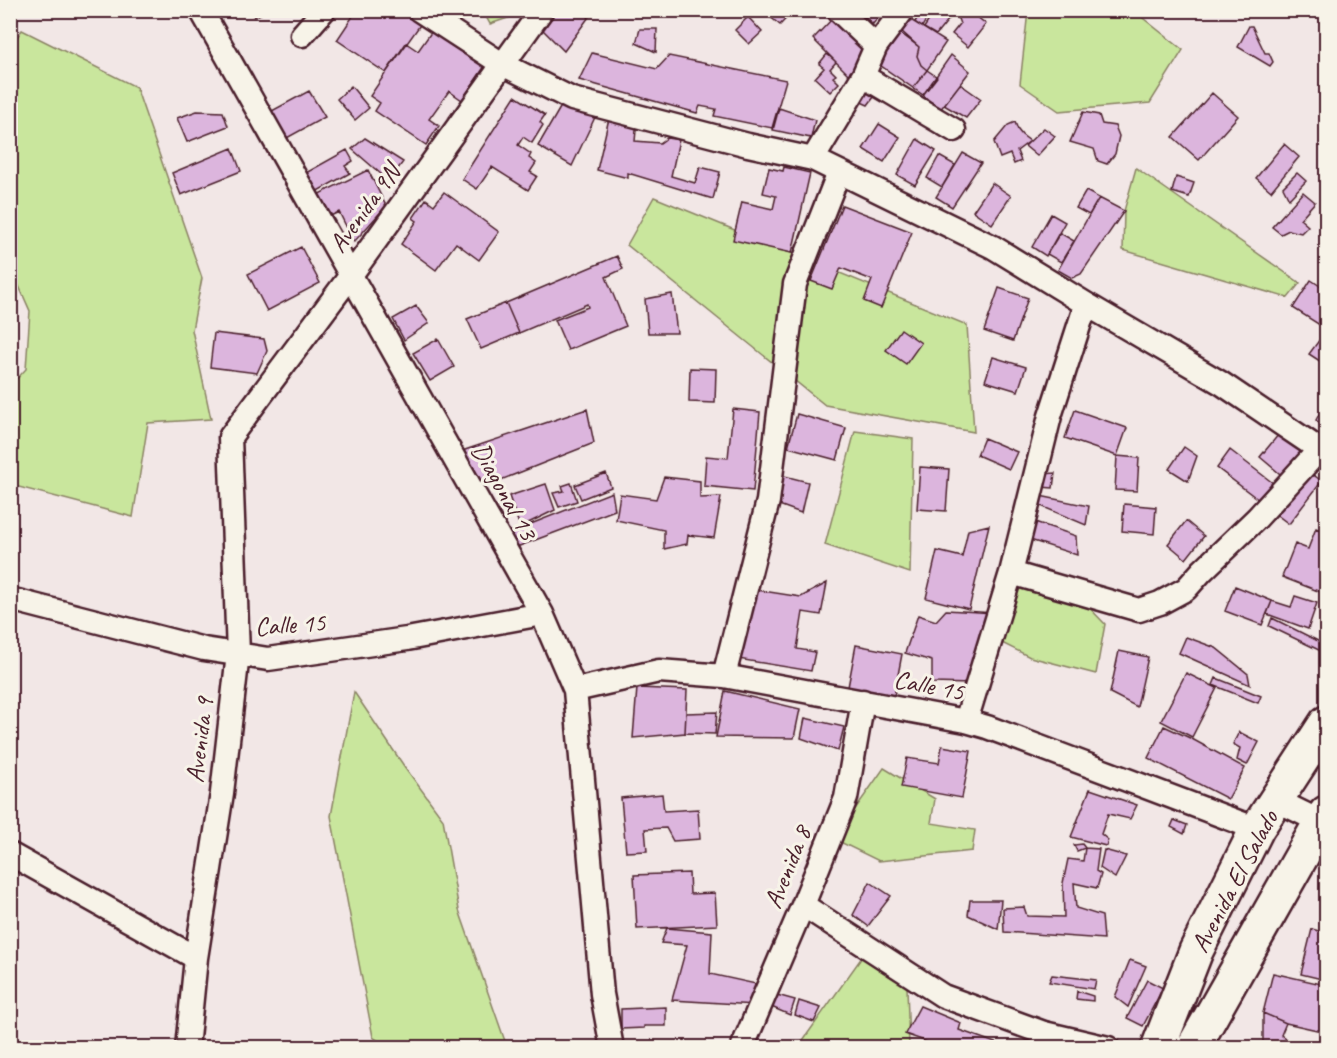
<svg xmlns="http://www.w3.org/2000/svg" width="1337" height="1058" font-family="Caveat,sans-serif">
<rect width="100%" height="100%" fill="#f2e7e6"/>
<filter id="ink" filterUnits="userSpaceOnUse"><feTurbulence type="fractalNoise" baseFrequency=".0167" numOctaves="2"/><feDisplacementMap in="SourceGraphic" scale="12" xChannelSelector="R" yChannelSelector="G"/><feConvolveMatrix kernelMatrix="1 2 1 2 8 2 1 2 1" color-interpolation-filters="sRGB"/></filter>
<g filter="url(#ink)">
<path fill="#c9e69d" stroke="#8a8264" stroke-width="1.5" d="M532 10 490 24 483 11Z
M1028 11H1134L1183 50 1150 103 1059 111 1020 84Z
M22 30 136 87 202 278 192 330 211 419 148 423 133 517 11 485V385L26 369 30 311 11 268 10 47Z
M1136 168 1300 283 1288 298 1123 250 1124 211Z
M654 197 967 325 974 432 825 405 627 245Z
M855 431 913 439 910 573 825 545Z
M1021 579 1079 597 1105 624 1096 674 1030 657 1000 642Z
M354 692 404 766 443 819 459 910 506 1044 503 1047H388L373 1037 331 816Z
M884 768 935 799 931 823 975 830 972 851 879 861 834 839Z
M862 957 907 987 909 1047 802 1048 801 1043Z"/>
<path fill="#dcb5dd" stroke="#4a1f2b" stroke-width="1.5" d="M252 10H269L254 17Z
M357 10H398L420 25 386 73 337 40Z
M552 10H594L564 51 540 27Z
M762 10H794L780 25Z
M861 10H884L873 24 860 12Z
M916 10H948L953 14 936 35 924 28 929 20 927 18 922 27 915 22 918 17Z
M956 10H968L986 24 968 47 952 34 960 24 957 16 961 15Z
M1313 10H1326L1323 16Z
M748 17 762 32 749 44 735 30Z
M834 17 870 52 848 74 813 39Z
M906 17 946 42 927 70 921 65 917 56 919 47 899 32Z
M1249 26H1252L1265 53H1269L1273 62 1270 66 1238 47Z
M640 29H657L656 52 636 43Z
M900 30 919 47 917 56 921 65 927 70 913 88 874 61Z
M432 31 485 66 462 100 449 91 429 119 439 126 426 145 375 111 380 103 370 96 406 43 418 51Z
M592 53 657 69 669 56 786 80 772 128 714 116 716 109 700 106 697 113 579 80Z
M827 54 836 62 830 69 836 75 833 77 839 83 830 92 815 78 824 68 819 64Z
M951 55 970 71 940 110 923 95Z
M927 70 937 77 923 95 913 88Z
M865 82 880 89 868 105 854 99Z
M960 84 981 99 966 118 944 105Z
M351 86 369 108 355 120 337 99Z
M309 91 325 117 285 139 270 112Z
M1212 93 1238 116 1199 160 1173 137Z
M515 96 545 115 540 122 543 125 532 143 523 137 518 145 531 154 529 158 536 163 530 172 537 176 528 190 492 167 477 189 462 179Z
M564 101 597 113 572 166 538 146Z
M779 108 815 120 811 138 773 130Z
M197 111 223 112 228 126 187 142 177 118Z
M1083 112 1099 115 1102 124 1115 126 1119 136 1115 154 1107 164 1098 161 1094 149 1070 142Z
M610 114 637 120 635 141 660 143 667 138 679 140 671 176 695 183 700 167 720 172 713 199 628 173V178L597 170Z
M1015 122 1018 130 1022 135 1030 141 1017 151 1021 161 1014 164 1010 154 1000 158 994 142 1008 125Z
M879 124 900 137 884 162 863 149Z
M1044 128 1055 136 1037 156 1025 146Z
M365 138 403 162 389 181 352 149Z
M917 139 936 151 915 185 897 175Z
M1284 144 1299 157 1271 191 1256 178Z
M232 148 241 171 181 195 172 173Z
M347 150 353 161 345 166 350 173 314 193 304 174Z
M963 153 981 163 952 207 936 197Z
M939 156 955 165 942 187 927 178Z
M784 167 810 173 792 253 733 240 742 202 773 209 776 196 763 193 769 168 783 171Z
M368 170 386 206 354 242 339 212 326 218 315 196Z
M1297 173 1306 181 1289 199 1283 187Z
M1176 177 1194 183 1189 197 1172 192Z
M992 183 1011 196 992 224 973 211Z
M1086 191 1099 198 1089 215 1076 208Z
M444 192 499 232 479 260 456 243 436 270 401 244 417 221 413 218 426 199 434 205Z
M1303 192 1315 202 1300 219 1308 226 1301 233 1289 230 1281 234 1272 227Z
M1099 198 1124 211 1081 274 1072 278 1058 270Z
M842 205 912 232 881 308 864 301 872 280 841 268 832 289 811 281Z
M1051 214 1065 222 1046 256 1032 247Z
M1060 233 1074 241 1061 262 1047 254Z
M301 247 320 283 267 311 248 274Z
M617 256 623 269 606 277 626 326 568 350 555 320 588 307 587 304 519 333 506 303Z
M1311 280 1326 290V329L1293 308Z
M999 288 1028 298 1013 341 984 331Z
M672 294 677 333H648L645 299Z
M506 303 519 333 481 349 467 319Z
M416 306 429 323 404 340 393 319Z
M901 329 921 343 906 364 886 350Z
M1326 331V365L1309 354Z
M214 333 264 339 267 351 257 373 210 367Z
M438 339 454 367 430 381 413 353Z
M993 357 1026 367 1018 391 985 381Z
M690 368 716 369 715 403 689 402Z
M1326 402V429L1316 420Z
M587 409 594 443 478 489 459 452Z
M733 409 760 412 753 491 704 486 706 456 728 458Z
M1075 410 1127 428 1117 456 1065 438Z
M797 414 846 428 837 460 788 447Z
M1279 434 1306 456 1286 479 1260 457Z
M984 438 1017 452 1009 469 977 455Z
M1184 447 1197 456 1188 481 1169 469Z
M1230 450 1273 483 1259 500 1217 468Z
M1117 456 1139 458 1137 491 1115 490Z
M920 467 949 469 946 511 917 509Z
M1306 470 1322 481 1289 524 1273 512Z
M606 473 611 487 581 499 575 485Z
M773 473 808 482 801 513 768 501Z
M1055 473 1053 488 1041 487 1043 474Z
M664 477 700 481V498L721 497 714 538 688 535 687 544 664 549V530L616 520 620 494 656 499Z
M571 483 577 501 559 507 553 493 564 491 562 486Z
M546 484 555 510 520 527 509 496Z
M612 492 615 510 514 548 508 533Z
M1040 496 1089 506 1086 525 1041 506Z
M1124 504 1156 507 1154 534 1122 531Z
M1032 521 1076 536 1077 555 1027 539Z
M1186 521 1204 536 1186 559 1168 544Z
M989 525 969 609 926 598 937 551 962 557 968 530Z
M1316 528 1326 532V584L1323 593 1282 577 1295 544 1308 549Z
M827 583 821 615 803 612 797 649 815 652 811 671 738 659 750 589 801 597Z
M1235 586 1272 601 1262 625 1225 611Z
M1295 596 1317 603 1308 629 1267 614 1272 601 1291 607Z
M946 610 995 613 972 684 932 683V661L905 653 918 615 936 621Z
M1272 618 1326 645V662L1321 659V651L1269 626Z
M1186 637 1216 648 1248 674 1250 685 1179 653Z
M856 645 902 654 894 696 848 687Z
M1119 651 1148 657 1137 707 1110 693Z
M1186 673 1217 688 1192 737 1161 721Z
M1216 678 1261 696 1258 703 1213 685Z
M637 688 687 690 685 733 633 738Z
M725 691 800 709 794 738 716 737Z
M717 712 715 734 685 733 686 713Z
M805 718 844 727 838 751 801 738Z
M1164 726 1192 739 1245 768 1228 799 1148 758Z
M1239 732 1259 742 1247 765 1237 760 1240 748 1233 744Z
M942 746 971 751 962 798 901 787 907 758 939 763Z
M1090 789 1137 805 1130 819 1108 814 1101 834 1108 840 1106 846 1071 837Z
M662 794 664 811 698 809 700 839 673 841 666 828 645 829 647 851 626 852 621 798Z
M1174 820 1187 825 1184 834 1171 827Z
M1082 844 1085 848 1077 851 1074 845Z
M1085 848 1099 849 1096 871 1101 874 1097 888 1074 883 1076 908 1102 916 1104 939 1004 932 1003 908 1024 907 1027 916 1064 917 1063 883 1068 859 1083 861Z
M1104 850 1126 856 1115 878 1100 868Z
M689 873 690 894 715 893 717 925 637 929 634 875Z
M870 882 891 896 868 926 853 915Z
M970 900H1001L998 929 968 915Z
M667 928 712 932 710 974 756 984 755 1005 672 1000 687 945 661 943Z
M1312 929 1326 933V980L1301 974Z
M1130 960 1146 966 1128 1007 1115 997Z
M1273 973 1326 985V1032L1286 1023 1263 1013Z
M1052 975 1096 980 1094 989 1049 982Z
M1147 980 1163 988 1143 1026 1127 1018Z
M1077 991 1093 996V1001L1076 999Z
M766 992 795 1000 790 1015 762 1003Z
M799 1001 821 1008 814 1022 795 1015Z
M920 1006 961 1023 959 1030 1001 1045 1000 1048H944L905 1034Z
M666 1007V1026H644V1028L621 1029V1009Z
M1263 1013 1286 1023 1281 1035 1290 1042 1316 1048H1273L1263 1045Z"/>
<g fill="none" stroke-linecap="round" stroke-linejoin="round">
<defs>
<path id="minor" d="M201 10 542 614 575 690 602 994 612 1048
M419 10 502 64 572 99 748 145 813 159 993 247 1086 304 1221 383 1326 454
M838 10 876 46
M302 35 324 10
M863 76 954 130
M813 159 863 76 876 46 903 10
M1011 573 1139 610 1160 603 1186 589 1202 571 1257 518 1319 450
M10 599 204 649 268 659 407 639 542 614
M724 676 768 501 795 284 839 172
M575 690 659 671 724 676 966 721 987 727 1257 829
M966 721 1011 573 1050 416 1086 304
M1276 800 1321 822 1326 824
M10 854 196 958
M803 905 943 996 1044 1033 1108 1048
M187 1048 196 958 222 793 238 654 230 437 351 275 542 10
M742 1048 803 905 846 798 863 701"/>
<path id="primary" d="M1158 1048 1196 951 1257 829 1326 723
M1193 1048 1326 813"/>
</defs>
<use href="#minor" stroke="#4a1f2b" stroke-width="27"/>
<use href="#primary" stroke="#4a1f2b" stroke-width="38"/>
<use href="#minor" stroke="#f7f3e8" stroke-width="22"/>
<use href="#primary" stroke="#f7f3e8" stroke-width="33"/>
</g>
</g>
<g text-anchor="middle" stroke-width="6" stroke-linejoin="round" paint-order="stroke">
<g font-size="26" fill="#4a1f2b" stroke="#f7f3e8">
<text transform="translate(364 208) rotate(-54)" y="9">Avenida 9N</text>
<text transform="translate(505 491) rotate(61)" y="9">Diagonal 13</text>
<text transform="translate(290 624) rotate(-4)" y="9">Calle 15</text>
<text transform="translate(929 685) rotate(11)" y="9">Calle 15</text>
<text transform="translate(199 740) rotate(-83)" y="9">Avenida 9</text>
<text transform="translate(787 867) rotate(-68)" y="9">Avenida 8</text>
<text transform="translate(1234 881) rotate(-62)" y="9">Avenida El Salado</text>
</g>
</g>
<rect width="1337" height="1058" fill="none" stroke="#f7f3e8" stroke-width="36"/>
<rect x="18" y="18" width="1301" height="1022" fill="none" stroke="#4a1f2b" stroke-width="2" filter="url(#ink)"/>
</svg>
